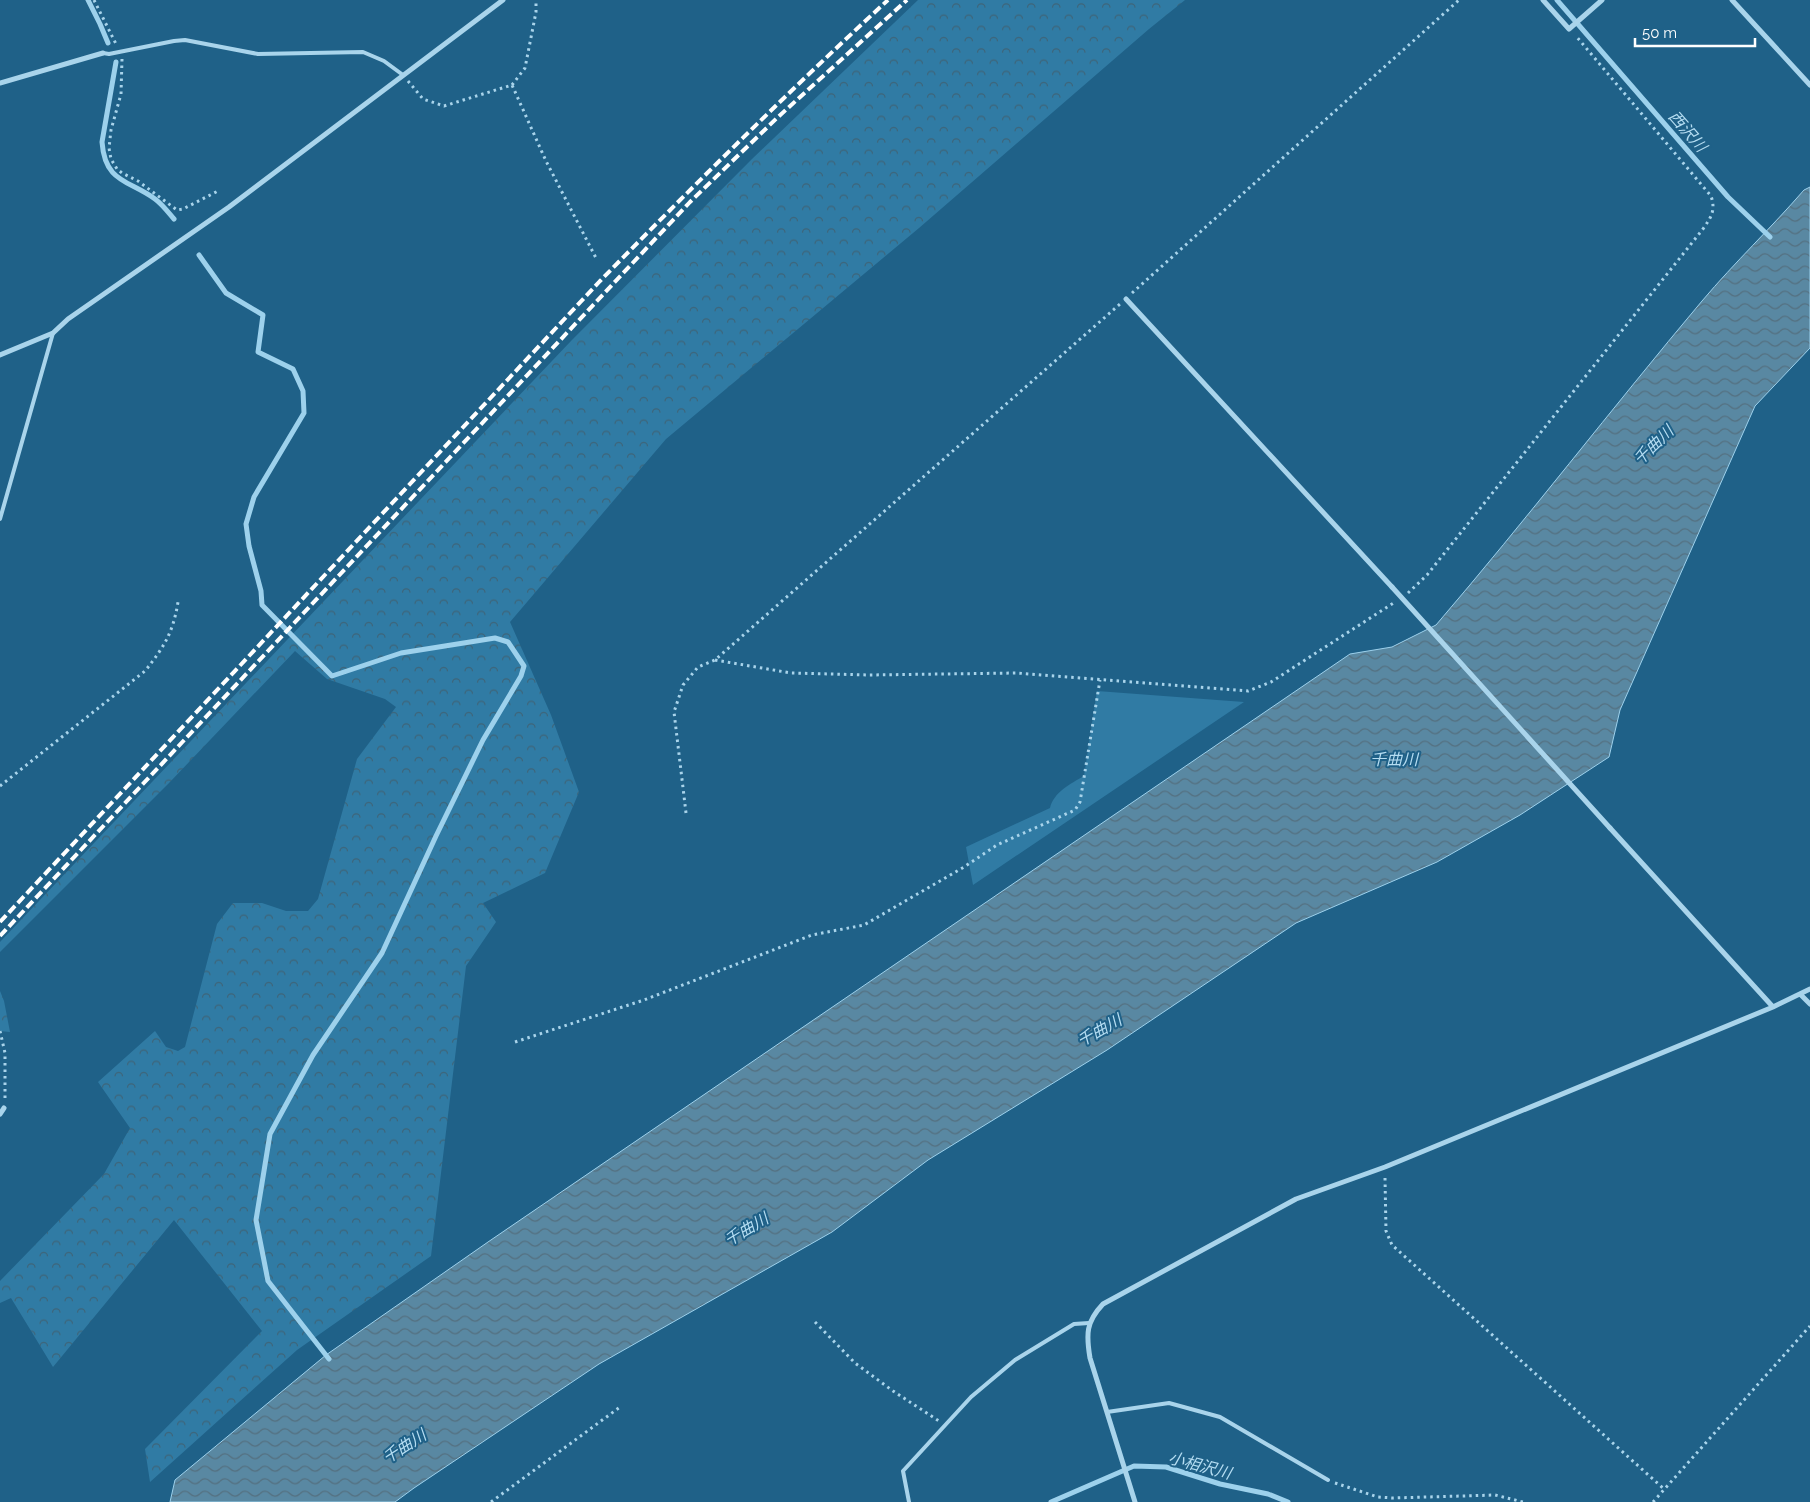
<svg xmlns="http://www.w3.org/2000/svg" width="1810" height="1502" font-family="Raleway,'Noto Sans JP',sans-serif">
<defs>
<pattern id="forest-crowns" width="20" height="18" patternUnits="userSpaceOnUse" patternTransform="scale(1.25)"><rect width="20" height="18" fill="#307ba4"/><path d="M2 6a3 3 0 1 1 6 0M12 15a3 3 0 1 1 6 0" fill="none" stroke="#3e6478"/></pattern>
<pattern id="water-waves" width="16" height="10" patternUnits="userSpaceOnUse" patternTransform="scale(1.25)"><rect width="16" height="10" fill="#5988a2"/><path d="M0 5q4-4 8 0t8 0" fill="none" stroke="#547080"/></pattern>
</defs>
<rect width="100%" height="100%" fill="#1f6188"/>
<path fill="#307ba4" d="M1097 691 1244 702 973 885 966 847 1050 808C1054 792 1070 784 1084 776Z"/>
<path fill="url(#forest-crowns)" d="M918 0H1185L1149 29 919 228 666 439 510 622 551 715 579 792 545 873 483 903 496 922 466 966 431 1256 297 1350 150 1482 145 1449 262 1331 174 1220 53 1367 11 1298 0 1303V1281L104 1174 130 1128 98 1082 155 1031 166 1047 178 1051 185 1047 217 924 233 903H262L286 911H308L318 899 357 759 396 707 385 699 327 679 295 651 169 783 0 952V942L571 341 752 159Z
M0 991 4 1001 10 1032 0 1031Z"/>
<path fill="url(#water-waves)" stroke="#9dd1ec" d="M1810 187V348L1755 406 1620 710 1609 757 1520 815 1437 862 1296 923 1107 1050 928 1160 832 1232 599 1364 414 1488 395 1502H170L175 1480 326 1355 488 1242 1350 654 1392 647 1436 625C1527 519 1612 408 1702 301 1735 262 1771 228 1804 190Z"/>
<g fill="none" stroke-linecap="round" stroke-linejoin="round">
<path stroke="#9dd1ec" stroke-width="5" d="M88 0 100 24 108 43
M1557 0 1728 197 1770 237
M116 62 102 142C105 183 129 180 155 199 162 204 168 212 174 219
M199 255 226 293 263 315 258 352 293 369 303 391 304 413 254 497 246 524 249 546 261 591 262 605 332 676 401 653 495 638 508 642 524 666 521 676 483 740 436 836 382 953 313 1055 270 1134 256 1220 268 1281 329 1359
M1051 1502 1134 1466 1166 1467 1220 1484 1268 1494 1288 1502"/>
<path stroke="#a9d4eb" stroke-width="3" stroke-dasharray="2.5 4" stroke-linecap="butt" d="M94 0 116 44
M122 59 121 94 111 130 109 148 111 159 117 169 122 173 138 181 177 210 183 209 218 191
M408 81 423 99 444 106 512 85 546 161 597 260
M512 85 525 68 536 12V0
M1132 293 1459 0
M1408 593 1427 575 1703 229C1711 217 1716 211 1711 196L1576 36
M715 660 791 673 869 675 1017 673 1248 691 1271 682 1395 602
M0 786 145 671C164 647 173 633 178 602
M686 813 674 712 683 685 698 667 715 660 1120 304
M0 1031 5 1053V1100
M515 1042 644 1000 812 935 864 925 964 867 997 845 1075 810 1080 802 1100 680
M1385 1178 1386 1231 1392 1245 1664 1489
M815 1322 855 1363 893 1391 939 1421
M1335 1483 1378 1497 1393 1498 1495 1495 1523 1502
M491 1502 620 1407
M1653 1502 1810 1326"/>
<path stroke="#a9d4eb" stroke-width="4" d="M103 53 109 54 174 41 185 40 258 54 363 52 384 61 403 75
M0 519 53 333
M1107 1412 1169 1403 1220 1417 1328 1480
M909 1502 903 1471 971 1397 1015 1360 1074 1324 1089 1323"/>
<path stroke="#a9d4eb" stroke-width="5" d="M1543 0 1569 29 1602 0
M1732 0 1810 85
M0 83 103 53
M1126 299 1392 587
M0 355 53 333 68 319 229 207 503 0
M1610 828 1773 1007
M1800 994 1810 1004
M0 1114 4 1108
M1135 1502 1090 1358C1086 1334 1086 1322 1103 1304L1296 1199 1385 1167 1773 1007 1810 989"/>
<path stroke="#fff" stroke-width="4" stroke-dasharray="9 4" stroke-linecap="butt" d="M0 922 600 281C694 185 789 91 888 0
M0 936 690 202 778 117 907 0"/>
<path stroke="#a9d4eb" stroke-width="5" d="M1392 587 1610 828"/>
</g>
<g text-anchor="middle" stroke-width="4" stroke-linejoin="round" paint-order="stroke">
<g font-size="16" font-style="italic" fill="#b5ddf2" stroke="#1f6188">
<text transform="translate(1688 131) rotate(49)" y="6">西沢川</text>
<text transform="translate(1653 445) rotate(-44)" y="6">千曲川</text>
<text x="1394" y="765">千曲川</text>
<text transform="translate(1099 1030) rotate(-29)" y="6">千曲川</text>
<text transform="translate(746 1229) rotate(-31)" y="6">千曲川</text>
<text transform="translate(404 1446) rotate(-33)" y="6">千曲川</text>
<text transform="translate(1200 1465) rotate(15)" y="6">小相沢川</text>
</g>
</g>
<path d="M1635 38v8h120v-8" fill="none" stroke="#ffffff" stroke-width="2.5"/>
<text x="1642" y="38" font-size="15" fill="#ffffff" stroke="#1f6188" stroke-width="4" paint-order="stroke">50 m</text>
</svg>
